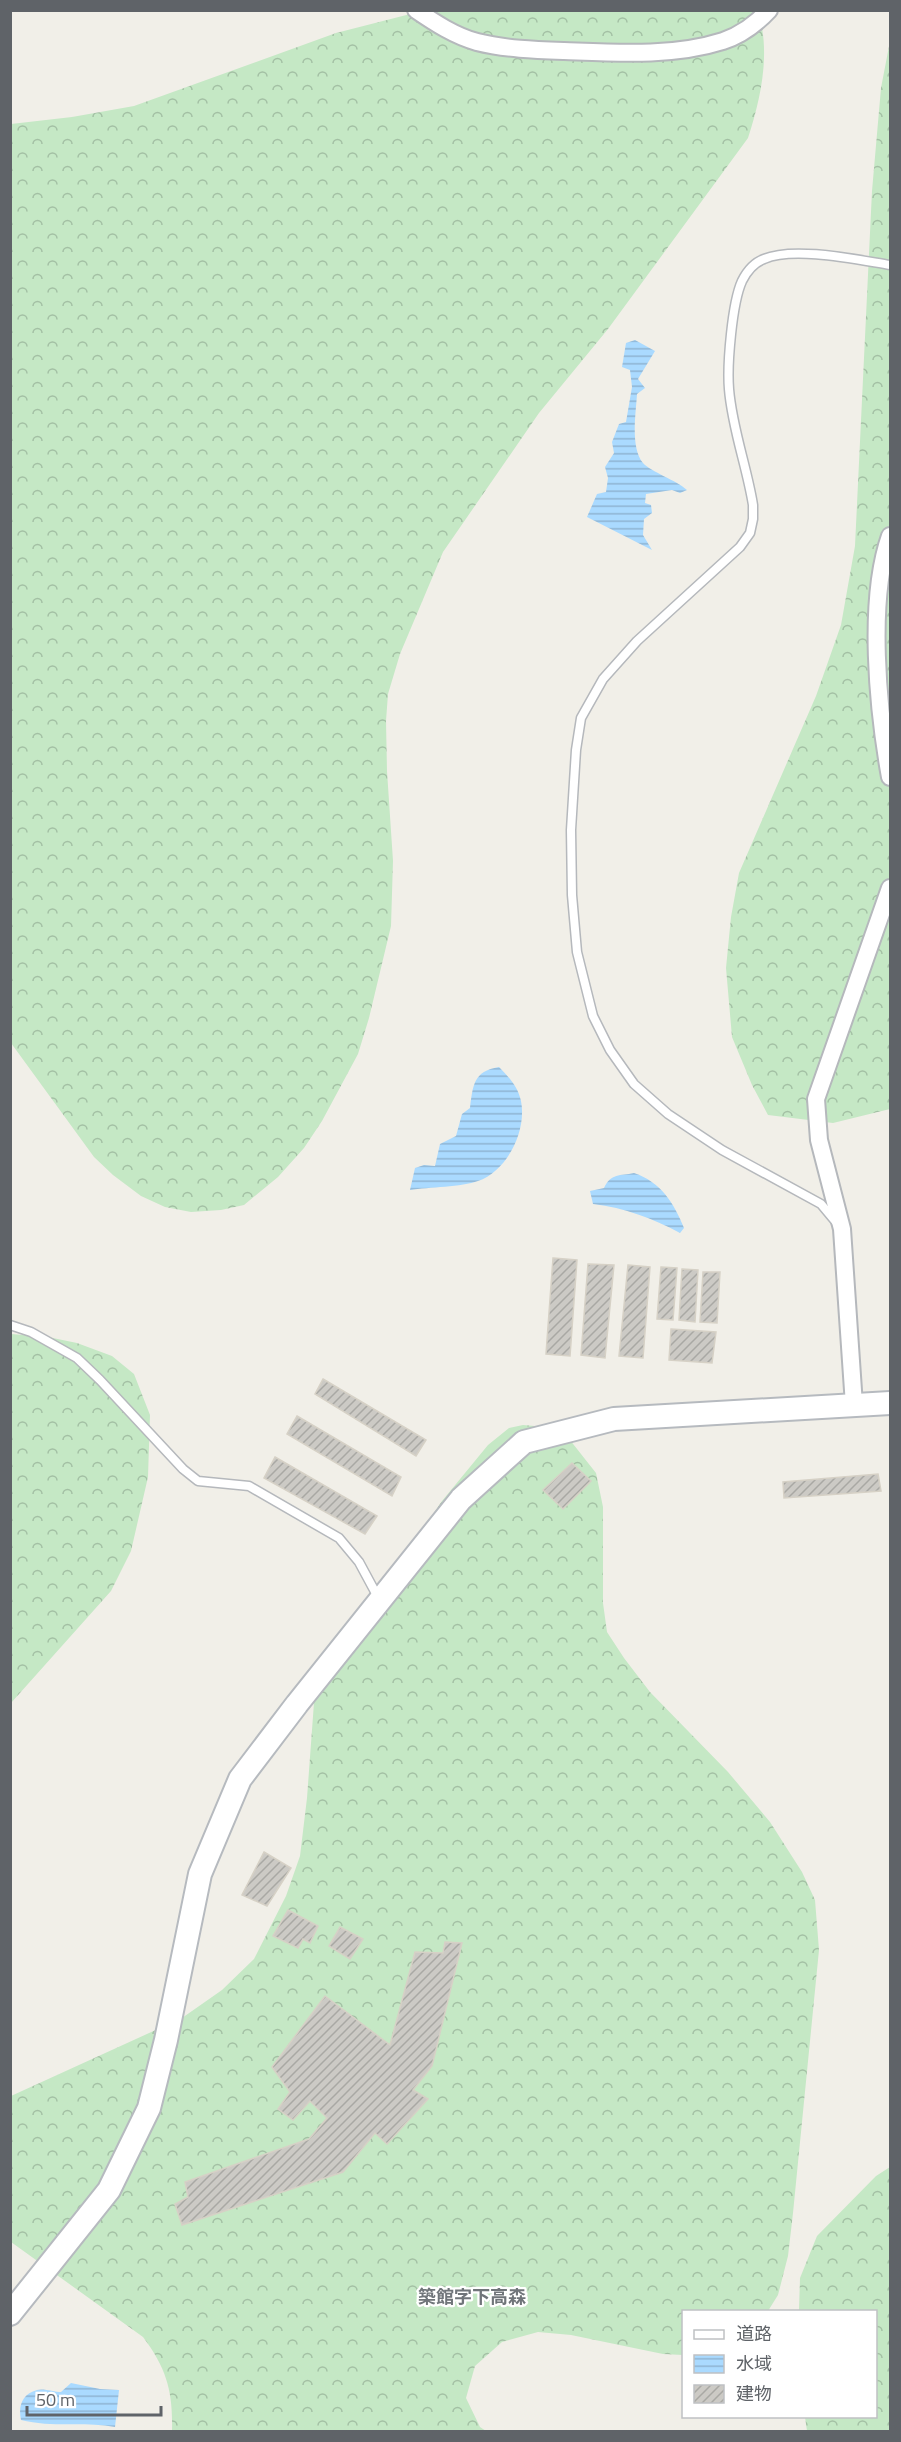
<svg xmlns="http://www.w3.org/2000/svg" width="901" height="2442" font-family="'Titillium Web','Noto Sans JP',sans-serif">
<defs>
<pattern id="forest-crowns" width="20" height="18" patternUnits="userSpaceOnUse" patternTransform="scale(1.5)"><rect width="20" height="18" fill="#c5e8c5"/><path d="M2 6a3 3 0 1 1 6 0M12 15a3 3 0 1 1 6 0" fill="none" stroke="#a3c0a4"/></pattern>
<pattern id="water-rules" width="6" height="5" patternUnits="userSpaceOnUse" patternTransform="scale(1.5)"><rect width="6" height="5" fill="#aadaff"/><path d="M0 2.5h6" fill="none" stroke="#8eb4d2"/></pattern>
<pattern id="building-hatch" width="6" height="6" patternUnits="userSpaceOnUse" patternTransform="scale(1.5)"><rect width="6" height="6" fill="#cccac5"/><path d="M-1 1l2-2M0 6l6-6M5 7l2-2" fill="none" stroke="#a9a8a4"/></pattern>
</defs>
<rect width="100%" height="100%" fill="#f1efe8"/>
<path fill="url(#forest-crowns)" d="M422 11H758C771 52 761 98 748 138L608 329 539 413 443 552 400 654 388 694 386 721 387 771 393 861 391 926 369 1018 358 1054 322 1121 304 1148 278 1177 244 1205 221 1210 191 1212 165 1207 141 1196 113 1175 94 1157 11 1043V124L72 117 134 106 336 33Z
M890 41V1109L833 1123 768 1115 752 1085 732 1037 726 968 731 917 739 873 816 696 841 625 855 546 872 191 881 88Z
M11 1334 48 1337 77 1343 112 1356 134 1374 150 1415 148 1477 131 1551 111 1591 11 1703Z
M523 1425 546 1427 566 1435 596 1473 603 1507V1603L607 1632 624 1658 650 1692 728 1772 770 1822 802 1872 815 1900 819 1950 793 2213 788 2256 778 2295 768 2311 684 2312 683 2355 663 2354 571 2335 538 2332 502 2342 475 2366 466 2398 480 2427 486 2431H172C173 2392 167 2369 143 2337L11 2242V2096L182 2018 222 1990 254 1959 286 1896 300 1856 307 1798 315 1689 442 1501 488 1445 509 1428Z
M890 2167V2431H807L805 2417 876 2416V2312L799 2311 800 2278 817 2236 876 2176Z"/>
<path fill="url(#water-rules)" d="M635 340 655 351 638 379 645 388 637 394C636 413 630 447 643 463 651 472 676 480 687 490L680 493 672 490 646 494 645 503 651 505 652 513 644 519 643 535 652 550 587 517 597 494 606 492 608 478 605 467 614 453 612 442 619 424 626 422 632 387 630 370 622 367 626 343Z
M499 1067C509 1077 518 1087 521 1101 527 1131 507 1171 478 1181 462 1187 429 1187 410 1190L415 1168 424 1165 435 1166 440 1144 456 1136 462 1114 470 1108C473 1086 473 1071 499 1067Z
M634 1173C661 1182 674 1203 684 1228L680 1233C652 1218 625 1208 593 1204L590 1191 604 1188C611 1173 620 1176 634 1173Z
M71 2383 100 2389 119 2390 115 2427C84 2421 52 2428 21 2420 18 2406 22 2394 37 2390 43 2388 55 2392 61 2392Z"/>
<path fill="url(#building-hatch)" stroke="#d6d1c6" stroke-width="1.5" d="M553 1258 577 1260 570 1356 546 1354Z
M588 1264 614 1265 605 1358 581 1355Z
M628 1265 650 1267 643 1358 619 1356Z
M661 1267 677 1268 673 1320 657 1319Z
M682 1269 698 1270 695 1322 679 1320Z
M703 1272H720L717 1323 700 1322Z
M671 1329 716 1332 712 1363 669 1360Z
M323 1379 426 1440 416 1456 315 1394Z
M297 1416 401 1477 392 1496 287 1434Z
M275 1457 377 1516 365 1534 264 1478Z
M572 1463 591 1481 563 1509 543 1490Z
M878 1474 881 1491 784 1498 783 1482Z
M264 1852 291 1868 267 1906 242 1895Z
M288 1910 318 1926 310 1943 303 1939 298 1948 273 1936Z
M340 1927 363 1939 350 1959 329 1946Z
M445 1942 462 1943 432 2066 413 2090 428 2099 387 2144 375 2133 343 2172 182 2225 175 2204 188 2197 185 2182 309 2139 327 2118 310 2101 293 2120 278 2109 290 2092 272 2067 325 1996 390 2045 415 1952 443 1953Z"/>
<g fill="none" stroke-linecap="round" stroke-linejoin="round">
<defs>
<path id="lane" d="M836 1222 821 1204 722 1150 668 1114 634 1084 610 1050 593 1016 577 952 572 895 571 830 576 750 581 718 603 679 637 641 740 547 750 533 753 519V505C747 467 732 428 729 389 727 365 732 303 742 281 747 271 753 263 764 259 794 246 858 260 890 265
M10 1325 31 1332 77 1358 100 1380 183 1469 198 1481 249 1486 339 1538 359 1562 379 1599"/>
<path id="street" d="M416 10C435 23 455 36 477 42 505 49 535 50 564 51 616 53 673 57 723 41 741 35 756 24 769 10
M890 536C867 601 878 710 890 777
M854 1405 842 1229 819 1140 816 1099 890 888"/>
<path id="secondary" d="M10 2314 109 2190 149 2108 166 2040 200 1874 240 1779 297 1704 461 1499 524 1442 614 1419 890 1403"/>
</defs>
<use href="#lane" stroke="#b5b8bc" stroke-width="11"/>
<use href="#street" stroke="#b5b8bc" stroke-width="20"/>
<use href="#secondary" stroke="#b6babf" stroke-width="26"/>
<use href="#lane" stroke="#fff" stroke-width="8"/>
<use href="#street" stroke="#fff" stroke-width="16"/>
<use href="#secondary" stroke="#fff" stroke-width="22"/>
</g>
<g text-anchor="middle" stroke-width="4.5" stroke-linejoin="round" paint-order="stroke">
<g font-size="18" font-weight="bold" fill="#70757a" stroke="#fff">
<text x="472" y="2303">築館字下高森</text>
</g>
</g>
<rect width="901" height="2442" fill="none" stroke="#5f6368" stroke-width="24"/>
<rect x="682" y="2310" width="195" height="108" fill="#ffffff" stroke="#bfc1c3" stroke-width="1.5"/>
<rect x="694" y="2330" width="30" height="9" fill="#ffffff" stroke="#bfc1c3" stroke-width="1.5"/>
<text x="736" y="2340" font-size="18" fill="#5f6368">道路</text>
<rect x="694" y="2355" width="30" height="18" fill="url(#water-rules)" stroke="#bfc1c3" stroke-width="1.5"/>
<text x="736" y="2370" font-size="18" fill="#5f6368">水域</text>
<rect x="694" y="2385" width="30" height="18" fill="url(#building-hatch)" stroke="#bfc1c3" stroke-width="1.5"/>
<text x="736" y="2400" font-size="18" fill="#5f6368">建物</text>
<path d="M27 2406v9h134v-9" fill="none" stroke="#5f6368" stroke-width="3"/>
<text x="36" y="2406" font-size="18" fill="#5f6368" stroke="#ffffff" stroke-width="4.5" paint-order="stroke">50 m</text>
</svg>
